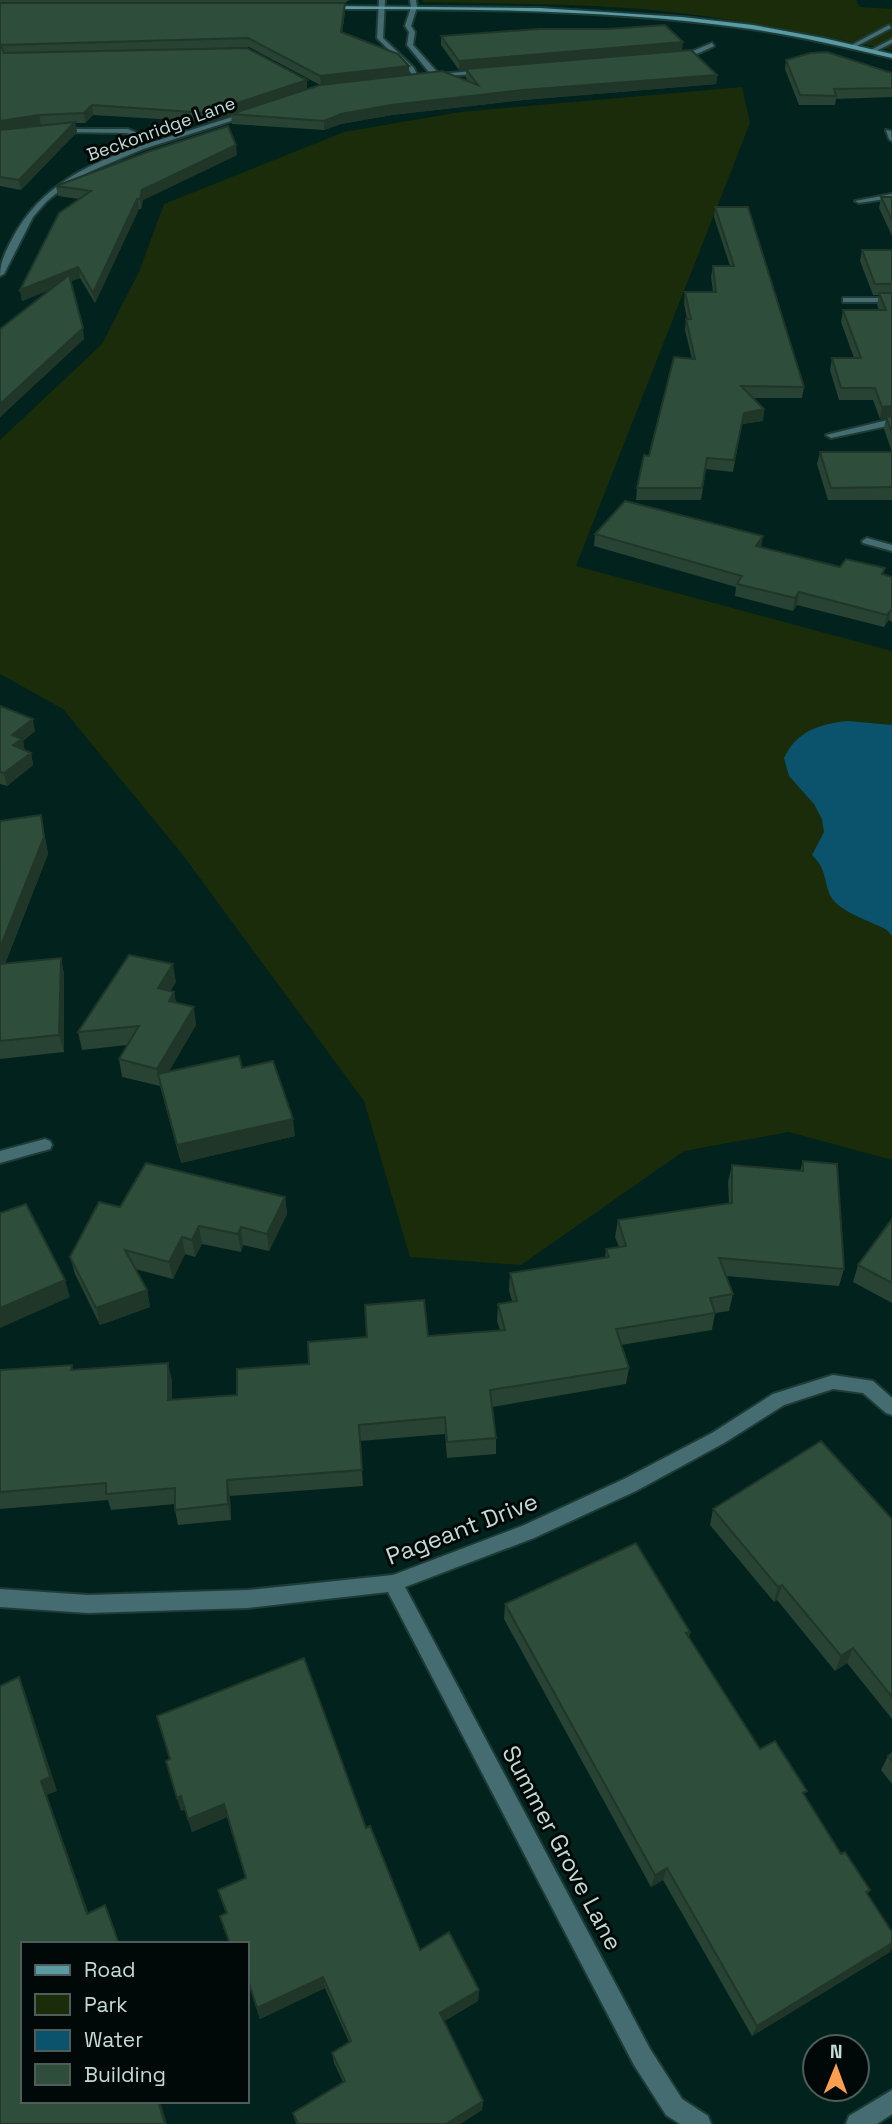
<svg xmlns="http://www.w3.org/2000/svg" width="892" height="2124" font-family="'Space Grotesk',sans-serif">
<rect width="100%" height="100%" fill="#02221d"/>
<path fill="#1a2c09" d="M422 0H856L860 7 892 9V50C824 36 757 23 688 14 601 3 511 4 423 2Z
M742 87 750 123 576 566 892 651V1160L789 1132 684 1151 521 1265 410 1257 364 1101 182 854 63 709 0 674V440L102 344 139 272 164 204 344 132 460 112Z"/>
<path fill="#0b526d" d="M848 721 892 725V936L887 930C871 921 838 912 830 895 823 878 827 870 812 855L824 832 822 819 814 804 789 776 784 758C797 731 819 724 848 721Z"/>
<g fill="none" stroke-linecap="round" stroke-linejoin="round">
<defs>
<path id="street" d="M379 0H385L383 38 414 68 419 79H415L409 70 377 38Z
M410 0H416L417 7 411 26 415 32 413 45 439 74 485 70 487 73 433 77 407 45 409 32 405 26 411 7Z
M889 25 891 28 855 47 850 46Z
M892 39V43L874 52 869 51Z
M712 43 714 46C701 52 687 60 673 56L688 53Z
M248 112 250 115 143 149 89 172 65 186 46 202 33 217 4 274 0 276C0 263 5 253 11 241 40 184 92 162 149 143L127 133 57 132 55 129H128L156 141Z
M886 130 891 131 892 141 889 139Z
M892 194V198L859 203 855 201Z
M846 298H892V302H843V298Z
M892 419V425L831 438 826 435Z
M867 538 892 545V551L863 543 862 541Z
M45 1139 50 1141 52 1145 50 1149 0 1163V1151Z
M833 1375 873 1381 892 1398V1415L886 1413 863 1393 833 1389 784 1405 724 1443 636 1491 534 1538 405 1587 650 2049 682 2099 708 2116 711 2124H680L666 2115 634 2065 388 1592 248 1608 88 1613 0 1607V1589L88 1595 248 1590 393 1575 522 1526 624 1479 712 1433 773 1394Z
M892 2090V2114L877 2124H846L849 2116Z"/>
<path id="secondary" d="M325 6 540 8 682 17 753 25 823 38 892 54V58C845 47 799 36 751 29 611 9 469 9 327 9Z"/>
</defs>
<use href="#street" stroke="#1d3c37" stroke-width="4"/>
<use href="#secondary" stroke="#1d3c37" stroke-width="4"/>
<use href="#street" fill="#456c71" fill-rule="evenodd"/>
<use href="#secondary" fill="#5a9aa2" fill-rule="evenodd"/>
</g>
<path fill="#284233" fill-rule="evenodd" d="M0 0H350L346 2 101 3 345 12 342 33 409 66V75L468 81 466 78V69L459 70 441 45V36L682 51 717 75 716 84 523 100 392 115 341 124 324 130 232 124 231 115 208 122 93 115 85 123H75L77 132 21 190 0 186ZM249 47 320 85 307 89V80L223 48Z
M786 60 892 73V97L836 99 835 105H799L785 69Z
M237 155 143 200 141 209H139L95 303 80 278 71 281 84 339 0 417V329L51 289 22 301 20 290 79 199 58 196 56 186Z
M881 197H892V236L879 208Z
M715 207 804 387 802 398H752L764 409 763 421 742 424 733 472 706 469 701 500H636L637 488 649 456 692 359 685 330 686 319H687L684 303 685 292H713L711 277 713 266H730L714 217Z
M862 250H892V452L884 429 886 418 880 419 873 400H839L830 370 832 358H854L841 322 843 310H879L877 305 879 295H873L860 261Z
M820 452H892V500H828L817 464Z
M595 534 762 547 840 567 892 577V622L889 620 884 627 797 605 793 611 735 596 736 587 594 546Z
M0 706 35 731 23 741 24 750 31 753 33 765 7 786 0 784Z
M41 815 48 854 5 964 61 958 64 975V1052L0 1059V821Z
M176 982 170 991 174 992 176 1003 196 1025 169 1071 242 1068 295 1136 181 1163 160 1086 122 1077 119 1059 127 1045 82 1050 78 1032Z
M803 1161 844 1269 839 1286 726 1276 733 1294 729 1311 715 1313 712 1330 621 1345 629 1368 626 1384 492 1407 496 1438V1454L447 1458 445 1434 360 1441 363 1486 230 1496 231 1520 178 1525 175 1510V1504L111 1510 108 1500 0 1509V1370L72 1365 73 1370 172 1380V1400L237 1395 309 1364 428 1336 500 1330 497 1321 498 1304 512 1301 509 1290 510 1273 605 1258 606 1249 619 1247 615 1237 618 1220 729 1204 728 1182 732 1165 800 1171Z
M285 1197 287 1214 269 1251 243 1245 241 1252 202 1244 195 1257 185 1254 173 1279 135 1269 147 1290 150 1307 100 1325 75 1274 70 1257 120 1207Z
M892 1219V1303L853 1282 858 1265Z
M713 1509 892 1519V1719L847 1663 835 1671 777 1600 774 1602 710 1525Z
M505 1604 690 1632 689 1637 760 1749 805 1796 841 1854 870 1890 867 1894 890 1952 752 2036 663 1880 651 1887 504 1619Z
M892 1753V1784L881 1770 888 1756Z
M166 1761 366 1828 420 1950 479 1990 478 2001 444 2021 483 2101 482 2110 460 2124H296L293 2113 343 2082 334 2063 332 2053 349 2042 325 1988 260 2019 218 1890 246 1878 227 1817 192 1832 185 1809 181 1811Z"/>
<path fill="#203629" d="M345 3V12L341 41V32Z
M683 42 682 51 459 70V61Z
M409 66V75L321 85 320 76Z
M717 75 716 84 523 100 392 115 341 124 324 130V121L341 114 391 105 523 90Z
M307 80V89L208 122 207 113Z
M92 105 93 115 85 123 84 113Z
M39 115 41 125 0 131V121Z
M75 122 77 132 21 190 19 180Z
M236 145 237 155 143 200 141 209 140 199 142 190Z
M137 199 139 209 95 303 93 293Z
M78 267 80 278 22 301 20 290Z
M83 328 84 339 0 417V404Z
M892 406V417L880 419 882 407Z
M764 409 763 421 742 424 733 472 744 413Z
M763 536 761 548 756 546Z
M799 592 797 605 793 611 795 598Z
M891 608 889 620 884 627 887 615Z
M33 719 35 731 23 741 25 751 16 758 12 735Z
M31 753 33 765 7 786 4 773Z
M41 815 48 854 0 976V948Z
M61 958 64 975V1052L59 1035Z
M173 964 176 982 161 1006 158 988Z
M174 992 177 1010 169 1001Z
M194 1007 196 1025 161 1085 158 1074 160 1086 157 1069Z
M293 1119 295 1136 181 1163 177 1145Z
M285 1197 287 1214 269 1251 267 1234Z
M199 1226 202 1244 195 1257 192 1240Z
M241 1227 243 1245 241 1252 238 1234Z
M182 1237 185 1254 173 1279 169 1262Z
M65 1280 70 1297 0 1328V1308Z
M147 1290 150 1307 100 1325 96 1308Z
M168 1363 172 1380V1417L168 1400Z
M227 1480 230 1496 231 1520 228 1504Z
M782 1585 777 1600 774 1602 778 1587Z
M853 1648 847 1663 835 1671 841 1656Z
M19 1677 25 1692 57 1791 47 1795 93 1926 87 1914 41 1781Z
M181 1796 185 1809 181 1811 177 1798Z
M224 1804 227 1817 192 1832 188 1819Z
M667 1868 663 1880 651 1887 655 1875Z
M105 1905 110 1917 120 1944H119Z
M892 1943V1948L890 1952 752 2036 757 2026Z
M323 1977 325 1988 260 2019 257 2008Z
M479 1990 478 2001 440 2024V2013Z
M158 2101H160L167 2124H165Z
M483 2101 482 2110 460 2124H446Z"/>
<path fill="#2e4d3b" stroke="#203629" stroke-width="2" d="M0 3H345L341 32 398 54 409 66 320 76 248 38 1 45 4 53 247 48 307 80 207 113 92 105 84 113 39 115 0 121Z
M665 25 683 42 459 61 441 36 539 29H607Z
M691 50 717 75 523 90 391 105 341 114 324 121 231 114 320 85 442 71 478 85 466 69Z
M827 52 892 73V88L834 89 836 96 800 95 786 60 811 53Z
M75 122 19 180 0 177V130Z
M228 126 236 145 142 190 140 199H137L93 293 78 267 20 290 59 213 91 191 56 186 150 151Z
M881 197H892V220Z
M715 207H748L804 387 741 386 764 409 744 413 734 460 707 458 702 488H637L644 455 649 456 674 357 695 359 686 319H691L685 292H716L713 266H734Z
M862 250H892V284H875Z
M69 275 83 328 0 404V329Z
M879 293H892V406L882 407 875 388H841L832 358H861L843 310H886Z
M892 416V433L886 417Z
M820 452H892V487L831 488Z
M625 501 763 536 756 546 840 567 846 559 885 568 882 574 892 577V609L887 615 799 592 795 598 737 584 742 576 595 534Z
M0 706 33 719 12 735 22 739 13 745 31 753 4 773 0 772Z
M41 815 44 837 0 948V821Z
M129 955 173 964 158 988 174 992 169 1001 194 1007 157 1069 119 1059 139 1026 78 1032Z
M61 958 59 1035 0 1041V964Z
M239 1056 242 1068 273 1061 293 1119 177 1145 158 1074Z
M803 1161 837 1164 844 1269 719 1258 733 1294 710 1298 715 1313 616 1329 629 1368 490 1390 496 1438 447 1442 445 1417 359 1425 362 1470 227 1480 228 1504 175 1510V1488L106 1494V1483L0 1492V1370L72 1365 71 1370 168 1363V1400L237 1395V1369L309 1364 308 1342 367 1337 365 1305 424 1300 428 1336 505 1330 498 1304 517 1301 510 1273 609 1257 606 1249 626 1246 618 1220 732 1203V1165L803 1171Z
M146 1163 285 1197 267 1234 241 1227 238 1234 199 1226 192 1240 182 1237 169 1262 125 1250 147 1290 96 1308 70 1257 99 1202 120 1207Z
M26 1204 65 1280 0 1308V1213Z
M892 1219V1283L858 1265Z
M821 1441 892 1519V1697L853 1648 841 1656 782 1585 778 1587 713 1509Z
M636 1543 690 1632 686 1633 760 1749 775 1741 807 1791 803 1793 841 1854 845 1852 870 1890 866 1892 892 1932V1943L757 2026 667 1868 655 1875 505 1604Z
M304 1658 366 1828 370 1826 420 1950 449 1932 479 1990 440 2013 483 2101 446 2124H298L293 2113 345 2081 332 2053 351 2041 323 1977 257 2008 247 1977V1944H230L220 1916 227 1913 218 1890 246 1878 224 1804 188 1819 181 1796 177 1798 166 1761 170 1759 157 1716Z
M19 1677 50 1777 41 1781 87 1914 105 1905 119 1944H23V2101H158L165 2124H0V1686Z
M892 1753V1761L888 1756Z"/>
<g text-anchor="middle" stroke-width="6" stroke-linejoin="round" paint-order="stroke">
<g font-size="18" fill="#c4dad5" stroke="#000907">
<text transform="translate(161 129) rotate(-20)" y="6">Beckonridge Lane</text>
</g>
<g font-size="24" fill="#c4dad5" stroke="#000907">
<text transform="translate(462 1529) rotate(-21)" y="8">Pageant Drive</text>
<text transform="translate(562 1848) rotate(62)" y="8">Summer Grove Lane</text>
</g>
</g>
<rect x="21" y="1942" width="228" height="161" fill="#000907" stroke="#4e5d59" stroke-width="2"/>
<rect x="35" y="1965" width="35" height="10" fill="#5a9aa2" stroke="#4e5d59" stroke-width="2"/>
<text x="84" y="1977" font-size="21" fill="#c4dad5">Road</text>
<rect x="35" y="1994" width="35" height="21" fill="#1a2c09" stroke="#4e5d59" stroke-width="2"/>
<text x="84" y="2012" font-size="21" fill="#c4dad5">Park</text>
<rect x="35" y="2030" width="35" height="21" fill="#0b526d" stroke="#4e5d59" stroke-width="2"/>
<text x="84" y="2047" font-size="21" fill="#c4dad5">Water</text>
<rect x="35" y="2064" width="35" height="21" fill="#2e4d3b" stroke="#4e5d59" stroke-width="2"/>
<text x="84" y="2082" font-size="21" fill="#c4dad5">Building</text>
<g transform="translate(836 2068) rotate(1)"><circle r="33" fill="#000907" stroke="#4e5d59" stroke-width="2"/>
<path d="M0-5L12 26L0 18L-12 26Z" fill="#fa9f4f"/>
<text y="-10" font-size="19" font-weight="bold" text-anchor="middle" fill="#c4dad5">N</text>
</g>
</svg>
